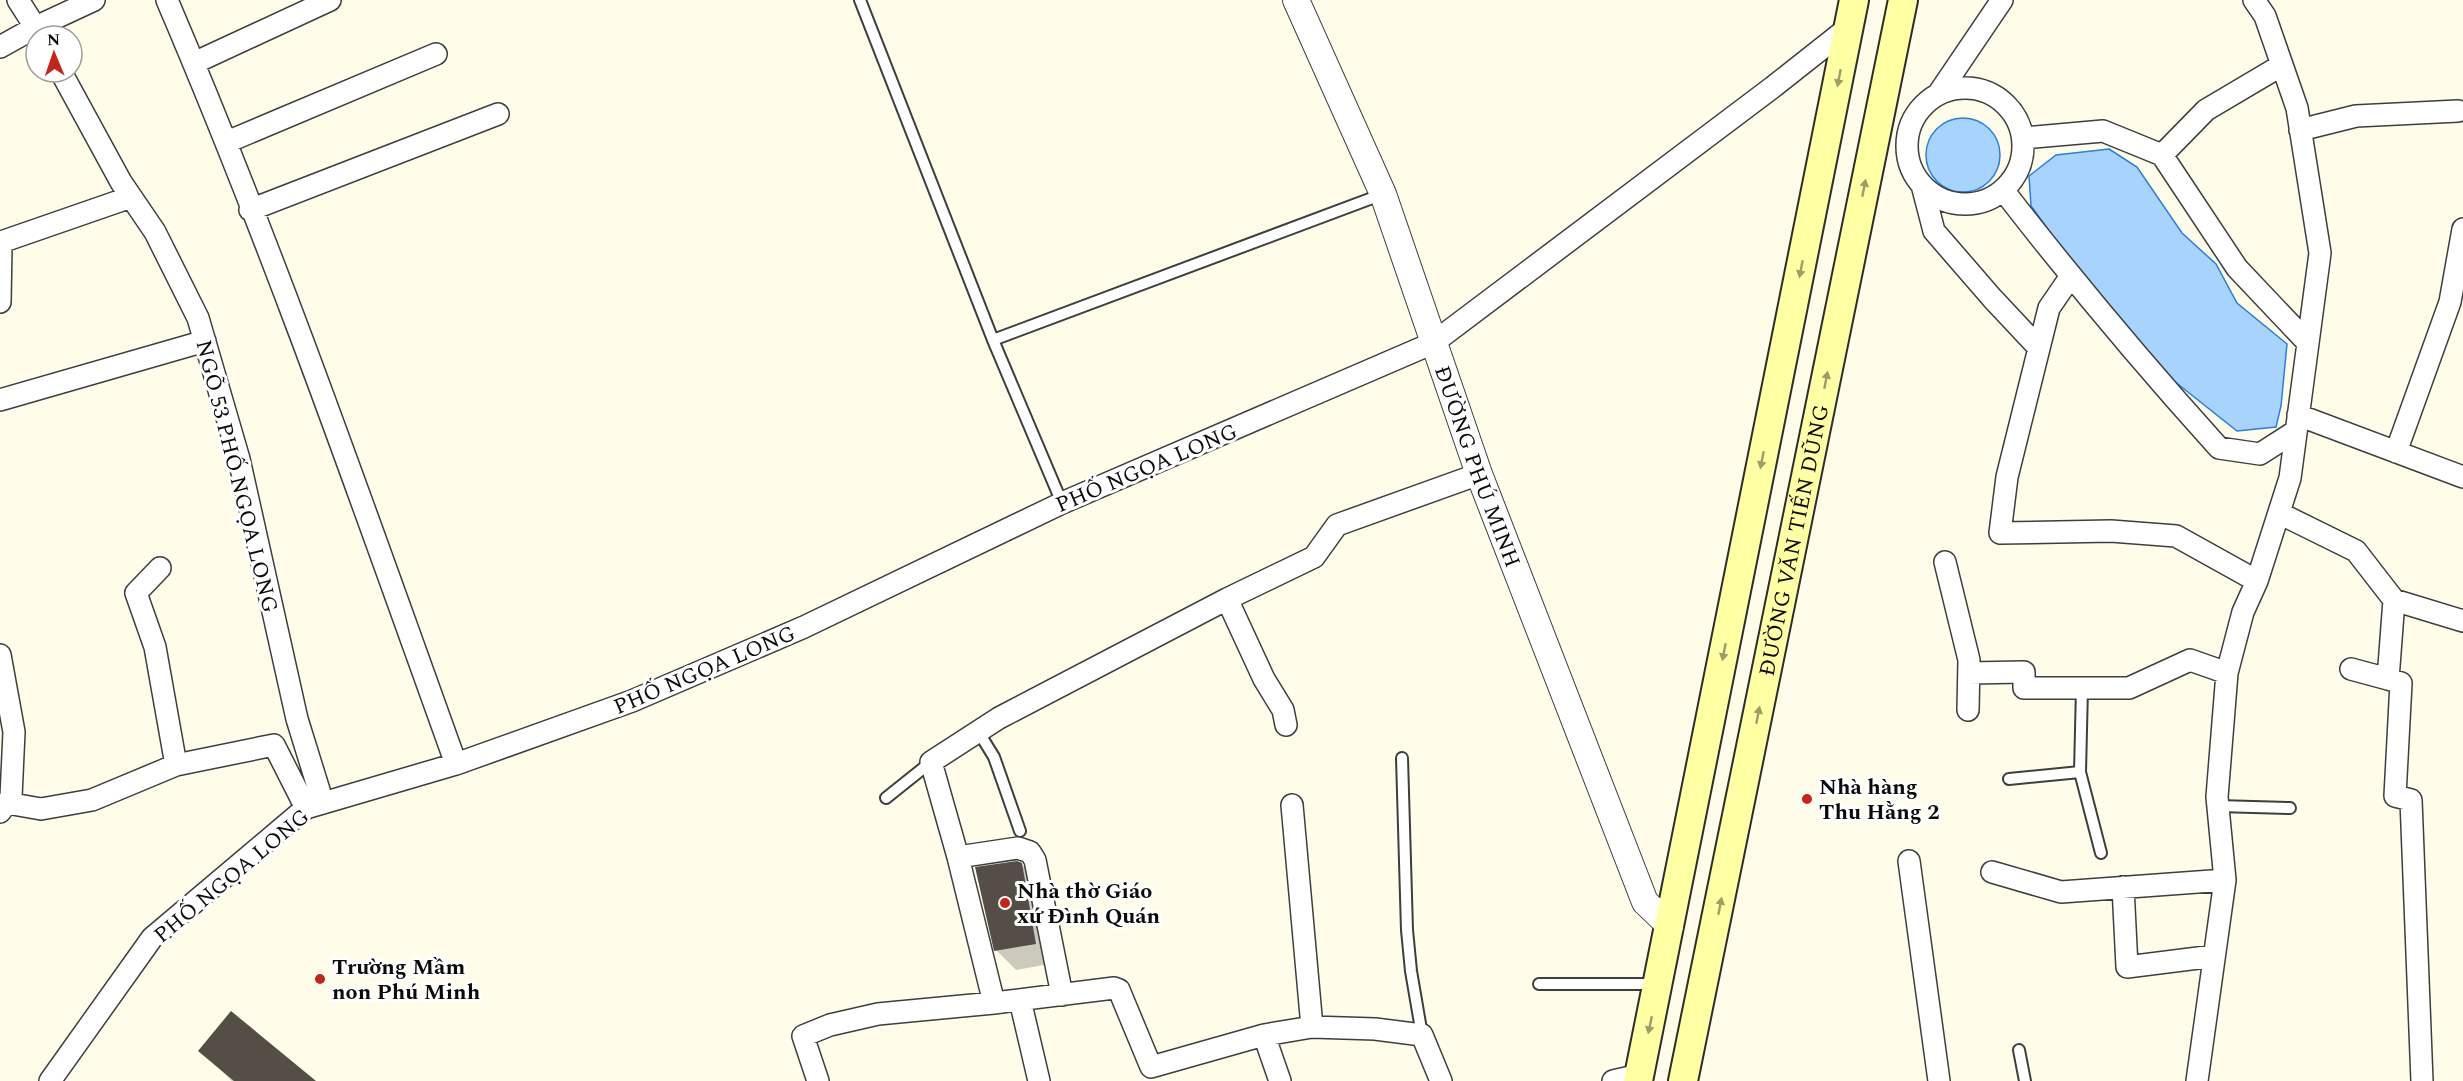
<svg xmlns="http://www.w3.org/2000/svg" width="2463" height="1081" font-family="Spectral,serif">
<rect width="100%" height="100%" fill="#fffde9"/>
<path fill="#a8d3fc" stroke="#297fd9" stroke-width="1.5" d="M1926 155a37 37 0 1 1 74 0a37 37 0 1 1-74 0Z
M2109 149 2137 167 2182 233 2216 264 2237 303 2287 344 2281 406 2276 427 2237 431 2164 373 2104 306 2031 206 2029 176 2056 155Z"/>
<path fill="#0003" d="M1021 864 1041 884 1055 963 1016 970 996 950Z
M200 1051 314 1081H232Z"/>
<path fill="#554e47" d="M1017 861 1022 863 1036 944 994 951 975 867Z
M231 1011 316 1081H234L198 1051Z"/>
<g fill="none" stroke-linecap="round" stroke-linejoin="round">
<defs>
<path id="service" d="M860 0 993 340 1062 503
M993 340 1383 194
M2082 688 2080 772 2101 853
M978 731 994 757 1020 831
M1402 758 1407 930 1411 971 1422 1035
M2009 779 2080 772
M886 798 931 762
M2218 806 2290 808
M1539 984H1656
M2019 1050 2025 1081"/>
<path id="minor" d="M18 0 41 36
M167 0C274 250 364 508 456 764
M0 47 36 27 94 0
M194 63 330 0
M61 72 121 182 155 232 198 318 239 459 297 719 323 803
M1907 146a58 58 0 1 1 116 0a58 58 0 1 1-116 0Z
M1939 93 2002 0
M2300 130 2356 116 2458 111
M2024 138 2103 131 2162 155 2237 268 2308 343
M227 142 436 54
M2162 155 2206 110 2282 65
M1922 185 1934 231 1992 298 2038 347
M2003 190C2072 279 2144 365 2219 448L2260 454 2296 431
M250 210 498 114
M2071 276 2049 308 2007 477 2000 533 2111 531 2176 536 2257 581
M0 302 1 248 4 241 131 197
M0 400 205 341
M2298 415 2463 477
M2396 452 2450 302 2463 229
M2279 513 2356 551 2394 600 2463 621
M1945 562 1969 660 1968 710
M160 568 136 593 155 647 176 765
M1227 599 1264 679 1283 710 1286 725
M2394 600 2388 679 2401 683 2395 796 2411 800 2422 1081
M0 655 14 732 11 797 0 812
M2351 669 2388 679
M1969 673 2024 672V688H2129L2190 660 2227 673
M7 803 41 809 92 800 176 765 274 745 306 808
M1292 805 1312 1027
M958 857 1018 848 1030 852 1035 860 1062 995
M1909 861 1939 1081
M1992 872 2061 892 2225 880
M2123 887 2127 967 2214 956
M1020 1000 1039 1081
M994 1003 958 857 931 762 999 718 1227 599 1314 557 1337 525 1479 474
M1264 1035 1280 1081
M50 1081 152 938 306 808 456 764 632 701 804 627 1062 503 1433 343 1773 87 1849 27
M818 1081 803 1036 830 1025 878 1014 994 1003 1114 988 1119 990 1151 1067 1264 1035 1312 1027 1375 1029 1422 1035 1441 1081
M1613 1081 1639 1075
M2197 1081 2225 880 2217 797 2227 673 2243 612 2257 581 2290 478 2320 253 2297 108 2265 16 2254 0"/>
<g id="tertiary">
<path id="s1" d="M1296 0 1383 194 1479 474 1645 902 1670 926"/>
</g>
<g id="secondary">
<path d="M1638 1081 1854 0"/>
<path id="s2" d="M1683 1081 1903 0"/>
</g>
</defs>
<use href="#service" stroke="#3e3e3e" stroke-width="14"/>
<use href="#minor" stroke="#3e3e3e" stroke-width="24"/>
<use href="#tertiary" stroke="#3e3e3e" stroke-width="28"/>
<use href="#secondary" stroke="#2d2d2d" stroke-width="32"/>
<use href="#service" stroke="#fff" stroke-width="10"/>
<use href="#minor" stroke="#fff" stroke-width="21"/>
<use href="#tertiary" stroke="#fff" stroke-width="26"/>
<use href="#secondary" stroke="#ffffa4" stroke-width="28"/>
</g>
<defs><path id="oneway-solid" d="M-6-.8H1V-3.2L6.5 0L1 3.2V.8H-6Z" transform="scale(1.5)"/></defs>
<g fill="#9d9d67">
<use href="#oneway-solid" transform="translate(1839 78) rotate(101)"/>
<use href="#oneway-solid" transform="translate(1864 188) rotate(-79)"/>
<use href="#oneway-solid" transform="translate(1801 269) rotate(101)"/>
<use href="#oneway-solid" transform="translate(1826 380) rotate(-79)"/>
<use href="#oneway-solid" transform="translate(1762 460) rotate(101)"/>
<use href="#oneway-solid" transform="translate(1724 652) rotate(101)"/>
<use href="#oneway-solid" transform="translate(1758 715) rotate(-79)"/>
<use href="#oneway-solid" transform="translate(1720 906) rotate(-79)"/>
<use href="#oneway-solid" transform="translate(1650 1025) rotate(102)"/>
</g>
<g fill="#c72317" stroke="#fff" stroke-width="2">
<circle cx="1807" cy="799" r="6"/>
<circle cx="1005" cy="903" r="6"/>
<circle cx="320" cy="979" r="6"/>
</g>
<g text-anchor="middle" stroke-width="6" stroke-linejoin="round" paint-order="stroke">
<g font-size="22" fill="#0b0b0b" stroke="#fff">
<text dy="8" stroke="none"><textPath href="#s1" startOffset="501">ĐƯỜNG PHÚ MINH</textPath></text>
<text transform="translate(1146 467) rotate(-23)" y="8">PHỐ NGỌA LONG</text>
<text transform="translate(238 476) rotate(76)" y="8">NGÕ 53 PHỐ NGỌA LONG</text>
<text dy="8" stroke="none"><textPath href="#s2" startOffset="552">ĐƯỜNG VĂN TIẾN DŨNG</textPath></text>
<text transform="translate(704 669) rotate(-23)" y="8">PHỐ NGỌA LONG</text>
<text transform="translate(231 875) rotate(-40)" y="8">PHỐ NGỌA LONG</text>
</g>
<g font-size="22" font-weight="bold" fill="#0b0b0b" stroke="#fff" text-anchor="start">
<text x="1819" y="794">Nhà hàng<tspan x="1819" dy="25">Thu Hằng 2</tspan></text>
<text x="1017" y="898">Nhà thờ Giáo<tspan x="1017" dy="25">xứ Đình Quán</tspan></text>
<text x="332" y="974">Trường Mầm<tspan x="332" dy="25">non Phú Minh</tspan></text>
</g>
</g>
<g transform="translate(54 54) rotate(358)"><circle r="28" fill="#ffffff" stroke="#9d9d9d" stroke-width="1.5"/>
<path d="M0-4.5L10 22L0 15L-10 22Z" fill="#c72317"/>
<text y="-9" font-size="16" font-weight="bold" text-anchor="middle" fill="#0b0b0b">N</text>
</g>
</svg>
